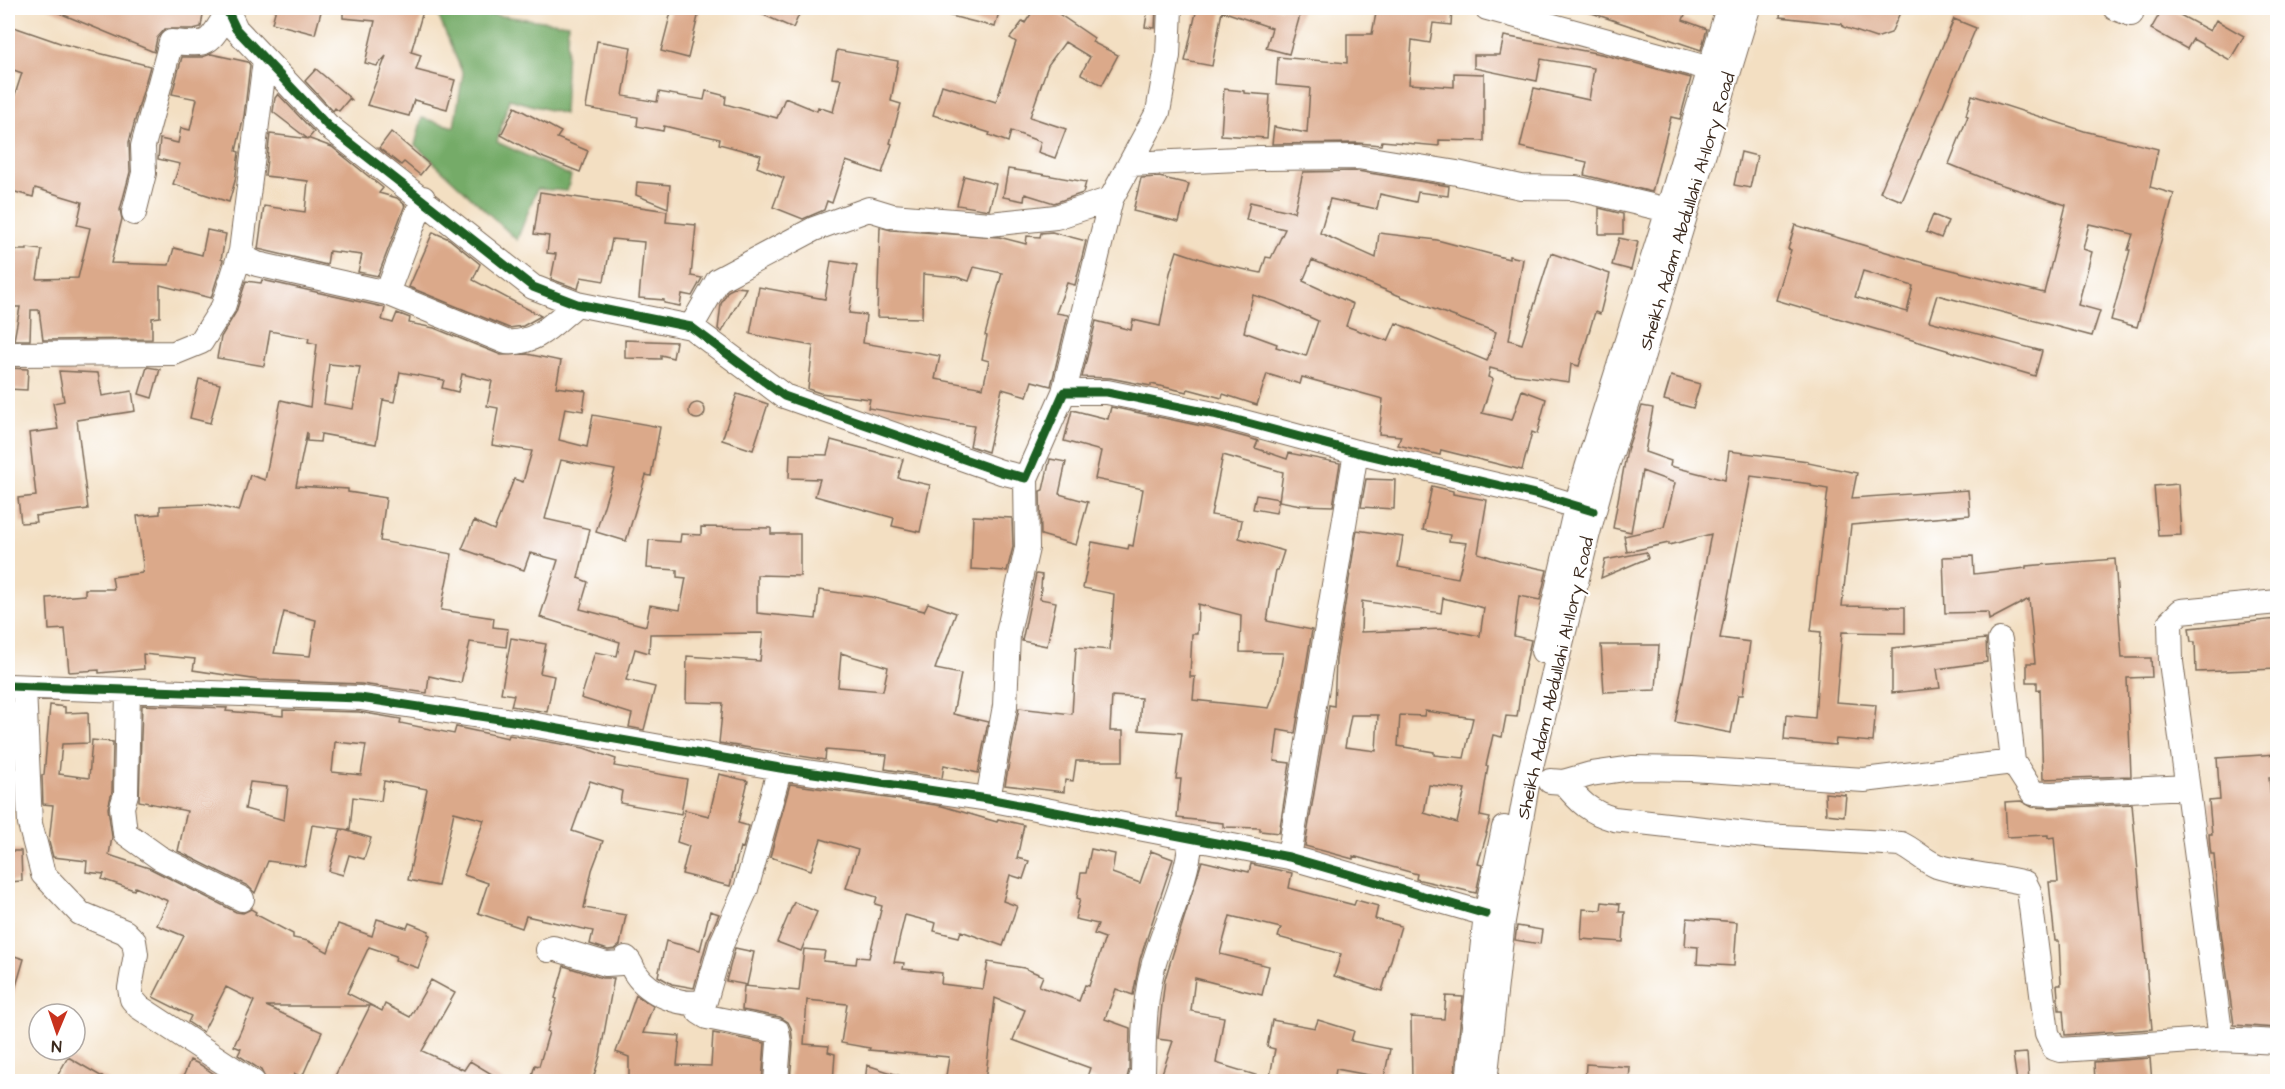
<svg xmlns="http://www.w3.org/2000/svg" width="2285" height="1089" font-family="'Architects Daughter',sans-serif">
<rect width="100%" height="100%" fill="#fff"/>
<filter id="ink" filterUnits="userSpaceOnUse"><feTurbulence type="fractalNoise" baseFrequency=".0167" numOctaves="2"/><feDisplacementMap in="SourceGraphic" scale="12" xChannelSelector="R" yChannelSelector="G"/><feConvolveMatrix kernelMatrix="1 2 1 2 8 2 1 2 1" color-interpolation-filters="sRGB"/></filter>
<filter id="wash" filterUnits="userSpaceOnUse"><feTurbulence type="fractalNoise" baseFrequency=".008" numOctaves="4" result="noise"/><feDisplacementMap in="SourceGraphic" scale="24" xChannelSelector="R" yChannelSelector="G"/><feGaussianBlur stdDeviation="1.35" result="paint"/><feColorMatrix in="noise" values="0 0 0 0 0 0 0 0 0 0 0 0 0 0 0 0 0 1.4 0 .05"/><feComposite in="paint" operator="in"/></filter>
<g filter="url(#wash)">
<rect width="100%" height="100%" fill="#f3dfc2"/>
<path fill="#74ab68" stroke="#586a43" stroke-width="1.5" d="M435 8 568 24 564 114 509 99 497 142 571 176 567 191 537 189 517 240 415 145 422 118 454 127 463 74Z"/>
<g id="blocks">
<path fill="#dba98a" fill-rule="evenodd" d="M47 8H113L126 11 127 8H204L201 27 193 29H165L157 38 154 52Z
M276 8H322L315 34 272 23Z
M343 8H424L411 52 421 55 416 70 455 80 447 109 414 100 409 116 367 105 386 56 377 66 365 63 375 21 343 18Z
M672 8H700L688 58 661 51Z
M748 8H802L793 28Z
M939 8H1000L995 27 939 13Z
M1035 8H1063L1059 14 1094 38 1092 42 1118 55 1102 85 1081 74 1090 57 1065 42 1048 65 1030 117 1066 129 1055 158 1038 152 1041 142 1011 131 1008 142 989 135 990 133 933 115 942 85 996 102 1016 42 1010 38 1023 21 1025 23Z
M1148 8H1156L1155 28 1145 27Z
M1197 8H1302L1289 54 1266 48 1272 28 1222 11 1212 66 1185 61Z
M1377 8 1452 9 1451 25 1433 23 1430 43 1412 40 1409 84 1454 87V73L1484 74V141L1439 140V146L1382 141 1381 145 1358 143 1272 144 1274 127 1307 133 1310 88 1276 85 1278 57 1347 63V34H1372Z
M1584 8H1673L1686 12 1683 20 1707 29 1701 50 1583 10Z
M1781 8H1902L1891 33 1876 38 1843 27 1842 24 1780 17Z
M2163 8H2167L2210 31 2216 20 2244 36 2230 60 2193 39 2187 49 2151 29Z
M1954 19 1976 28 1902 201 1880 192Z
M8 25 63 44 150 66 129 142 130 172 120 210 122 219 111 263 169 265 174 248 202 255 207 230 226 234 221 259 223 260 211 298 160 285V317L152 318V339L43 340 39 310H31L30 340H14L20 307H8V250H27V248L42 250 37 279 78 278 90 228 77 225 82 202 35 188 33 197 8 190V116L22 73 8 68Z
M1504 36 1601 54 1691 78 1680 119 1671 117 1652 192 1584 175 1587 162 1520 147 1534 88 1589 100 1594 68 1541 59 1537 81 1474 68V55H1500Z
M597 41 631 47 623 96 657 102 659 92 704 100 706 91 726 96 725 104 777 118 785 98 817 111 818 107 833 112 841 79 832 78 837 50 898 61 891 101 901 104 890 143 892 144 882 173 846 161 832 203 827 201 824 210 803 219 773 207 784 178 757 167 761 155 719 144 720 139 664 126 663 131 637 126 638 117 586 108Z
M211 54 248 62 250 65 244 116 236 151 239 152 235 181 229 202 173 184 180 164 158 159 160 139 178 143 181 128 190 130 197 99 172 94 182 57H202Z
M316 69 350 98 353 101 349 99 339 111 335 108 333 111 305 81Z
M1224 89 1244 91V93L1270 95 1267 138 1221 135Z
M278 94 314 132 308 139 273 112 275 98Z
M1972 95 2084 131 2158 149 2150 187 2174 194 2137 327 2111 320 2130 250H2128L2133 234 2089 224 2083 249 2092 252 2078 305 2100 311 2092 336 1937 295 1929 321 2042 351 2035 376 1776 300 1791 250 1788 249 1795 225 1920 262 2044 293 2066 205 1993 182 1949 164 1968 116 1966 115ZM1863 271 1913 286 1907 312 1855 297Z
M515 107 561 132 557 138 588 151 580 172 544 158 501 135Z
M391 132 429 164 420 175 404 162 401 165 379 148Z
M270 134 310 139 332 147 383 188 379 193 397 198 405 205 378 276 358 272 362 255 329 251 327 265 258 249 264 206 305 212 308 181 265 176Z
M1741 152 1757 156 1750 188 1734 185Z
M1008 169 1029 172 1086 182 1083 193 1054 203 1025 194 1024 201 1003 197Z
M1357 171 1449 186 1448 196 1418 192 1416 202 1380 194 1377 209 1330 199 1320 233 1376 258 1379 233 1437 240 1509 259V256L1523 259 1509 340 1522 344 1551 253 1610 274 1600 314 1595 312 1579 366 1571 364 1569 382 1512 374 1490 368 1488 377 1493 379 1482 413 1512 420 1522 390 1546 399 1537 434 1532 432 1522 470 1441 450 1440 455 1398 445 1401 436 1379 434 1383 399 1302 377 1300 384 1267 374 1257 405 1223 394 1222 398 1188 389 1187 392 1151 384V386L1110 378 1082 377 1096 321 1131 330 1133 320 1160 326 1170 273 1177 251 1213 263 1261 273 1266 257 1271 258 1285 229 1246 220 1250 202 1294 212 1303 172ZM1312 260 1417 303 1496 332 1487 361 1396 323 1388 341 1346 326 1353 304 1303 281ZM1253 295 1276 302 1318 321 1306 356 1276 347 1277 344 1244 332Z
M964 176 996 184 989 210 957 205Z
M1159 177 1189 184 1179 222 1133 211 1141 178Z
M637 182 670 185 668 208 636 195Z
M540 192 667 211 666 222 696 225 691 276 702 278 692 296 682 294 680 306 664 303V300L639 298 644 242 612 239 604 281 581 277 578 289 551 279 556 254 547 253 549 236 534 234Z
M1599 208 1623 214V234H1599Z
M1933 215 1948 221 1941 238 1926 232Z
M880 227 891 230 999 237 1026 244 1027 236 1040 237 1041 233 1052 232 1086 241 1075 285 1067 283 1056 313 1068 315 1051 386 1032 381 1027 396 1002 389 988 452 970 446 974 426 868 408 870 399 820 393 808 389 813 346 750 334 759 287 825 299 831 261 857 265 849 313 866 315 863 343 940 356 935 379 983 388 989 361 982 359 987 336 985 335 1002 273 974 267 969 281 957 277 923 274 922 318 877 317Z
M433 232 449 239 480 264 473 280 541 316 523 326 509 328 409 287Z
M1619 238 1638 242 1631 270 1612 265Z
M262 280 383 307 385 308 382 320 393 323 397 313 410 318 409 323 434 328 501 355 527 354 561 361 556 387 586 391 583 411 565 408 559 440 587 447 593 415 660 427 651 476 646 475 626 541 596 532 615 470 561 460 545 519 590 529 578 578 588 582 580 609 646 626 650 605 680 610 686 578 677 577V570L647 568 649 540 680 542 681 534 701 535V527L771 528V534H800V576L757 575V613L816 619 819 590 871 597 924 611 928 603 956 613 935 669 961 674 953 714 988 722 978 773 944 765 942 778 885 769 887 755 826 750 825 760 719 743 723 703 686 702 687 656 760 661 763 633 650 634 649 653 635 649 626 680 655 687 644 730 629 727 632 714 581 698 595 652 617 656 620 642 540 617 558 560 530 553 524 570 462 549 474 521 494 530 514 479 523 482 532 451 492 445 498 408 487 406 492 381 462 374 458 392 442 388 444 380 400 372 394 402 383 400 376 444 321 434 320 442 307 441V432L296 486 348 489V492L386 498 380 541 452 554 441 610 494 618 493 627 508 629 506 647 470 642 461 683 429 676 427 693 361 684 259 680 193 670 195 659 143 654 144 669 99 673V670L69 672 65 629 49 630 47 598 85 595V589H114L112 577 142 573 143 566 137 516 160 514V506L208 504 239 511 250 475 265 480 281 400 310 407 317 344 308 342 309 338 270 331 264 366 217 358 221 337 236 312 246 281 261 283ZM329 364 360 367 353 409 324 404ZM284 612 316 620 310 656 274 653ZM841 653 888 667 883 691 838 687Z
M736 287 746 288 722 332 718 329 721 304 728 291Z
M625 340 676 342 673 358 661 355V359L625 358Z
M147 367 160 369 152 398 139 394Z
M8 368 28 369 27 390 8 389Z
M59 371 98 373 102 396 132 391 135 411 77 420 88 509 35 516 36 522 21 523 18 498 36 496 29 433 58 429 53 403 64 401Z
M1671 376 1700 384 1693 408 1664 400Z
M199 379 220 384 210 423 190 418Z
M737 394 768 404 753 450 722 440Z
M689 411a8 8 0 1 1 16 0a8 8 0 1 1-16 0Z
M1642 406 1653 408 1645 452 1671 461 1670 466 1725 480 1729 451 1808 461V463L1857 473 1852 498 1968 490 1970 515 1851 525 1842 606 1905 607V633L1842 632 1836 702 1876 705 1873 742 1836 739 1835 745 1784 740 1786 715 1815 718 1821 632 1811 631 1828 489 1811 486V484L1751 476 1720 638 1750 642 1743 695H1738L1731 733 1675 722 1711 534 1669 545V543L1627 552 1624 536 1664 527 1675 483 1642 471 1631 532 1613 528 1627 450Z
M1111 407 1211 428 1252 439 1258 441 1255 448 1287 459 1289 453 1340 463 1333 506 1301 505 1279 501 1283 472 1223 455 1211 515 1242 520 1239 538 1284 551 1278 570H1276L1267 621 1312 630 1295 733 1278 730 1274 761 1290 763 1279 833 1260 831V828L1223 827V823L1177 818 1181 779H1176L1182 733 1139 730 1141 698 1112 696 1110 731H1123V761H1076L1073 781 1065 780 1064 792 1005 785 1019 708 1072 714 1076 647 1110 650 1114 594 1083 588 1092 542 1128 549 1129 545 1133 546 1143 489 1095 479 1101 451 1064 441 1072 410 1108 419ZM1198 604 1241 615 1240 652 1283 653 1278 683 1269 708 1193 700 1195 677H1190L1192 634H1197Z
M831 440 903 459 898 478 930 485 920 532 892 526 894 518 815 496 820 479 789 478 790 454 827 455Z
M1050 459 1066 462 1059 494 1088 502 1076 545 1041 535 1040 491 1043 490Z
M1366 479 1395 480 1394 509 1361 507Z
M2178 484 2181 535 2158 536 2154 486Z
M1432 486 1453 491V494L1487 500 1478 553 1500 560 1547 570 1540 600 1519 596 1514 636 1531 640 1522 681 1517 717 1506 716 1502 737 1493 735 1486 766H1488L1480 816 1490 818 1486 833H1487L1478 864 1482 865 1476 893 1416 879 1417 874 1353 856V859L1305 846 1329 705 1334 706 1336 660 1357 530 1403 537 1398 567 1458 578 1467 543 1449 541 1450 535 1423 530ZM1443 598 1484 608 1480 636 1445 629 1361 632 1362 601 1441 613ZM1425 711 1473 718 1464 758 1434 755V752L1398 746 1400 715 1424 716ZM1351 715H1378L1376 751 1345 747ZM1429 785 1465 789 1457 823 1424 813Z
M1256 495 1279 499 1276 513 1253 509Z
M973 516 1012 518 1013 547 1007 571 971 569Z
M1646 552 1648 558 1601 578 1605 560Z
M1973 556 1974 574 2026 568V566L2115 559 2122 658H2151L2152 677 2127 678 2131 776 2043 779 2040 689 2037 690V682H2027V663H2035L2029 599 1989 620 1988 612 1945 613 1943 557Z
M1036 574 1042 575 1040 599 1056 602 1047 646 1022 641Z
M2277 619V669L2196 672 2195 642H2191L2189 628Z
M511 638 546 644 540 673 554 676 547 712 511 706 514 695 501 693Z
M1986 639 1987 662 1937 669 1940 688 1892 693V648Z
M1601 645H1659L1656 690 1604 692Z
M50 705 65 707V713L88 712 89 743 62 744 59 774 89 778 92 740 113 742 112 792 108 808 112 837 109 855 149 868 236 912 243 913 251 909 256 912 255 914 293 934V938L308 941 328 952 338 924 372 936 377 919 407 928 409 923 429 931 428 934 430 935 418 968 395 960 396 956 369 947 347 993 382 1011 385 1004 410 1017 431 980 455 993 422 1051 464 1070 470 1061 505 1082H332L370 1006H266L322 1032 302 1077 295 1074 293 1082H267L261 1070 238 1055 241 1049 234 1046 254 1001 226 987 203 1032 188 1022 191 1016 153 997 184 936 157 925 168 901 135 887 134 890 102 879 104 874 86 872 87 861 53 857 49 842 53 805 43 804 42 775H44Z
M142 705 227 708 226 711 283 716V710L359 712 401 719 400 723 454 734 456 727 508 738 509 735 584 748 616 759 614 766 687 779 681 814 620 803 622 791 590 781 572 831 603 841 592 870 584 908 626 915 620 945 615 949 608 950 590 944 593 931 526 916 522 928 478 913 488 883 464 875 484 820 454 812 438 886 408 880 427 789 384 781 381 801 353 797 350 830 312 825 305 866 268 861 255 893 248 886 178 851 187 811 139 801ZM335 742 366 745 361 775 332 772ZM250 782 288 786 284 820 245 809Z
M2277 754V777H2269L2274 830H2277V1028L2234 1025 2219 918 2214 854H2211L2210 847 2209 834H2212L2209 801 2220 800 2217 758Z
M8 773H13L15 802 8 801Z
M719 774 748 781 738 823 749 826 743 848 740 847 730 886 682 874 689 846 677 842 685 810 709 816Z
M790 784 942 806 997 822 998 819 1024 825 1017 858 1029 861 1023 879 1010 875 1003 901 1017 906 1003 946 961 931 959 937 934 931 936 923 905 915 894 962 904 963 903 969 942 973 941 984 983 989 988 962 1024 968 1043 976 1039 986 1079 1001 1085 985 1089 986 1105 938 1094 934 1098 924 1075 919 1080 899 1077 898 1081 873H1086L1091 849 1115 854 1112 873 1140 883 1151 851 1173 859 1140 959 1133 995 1116 989 1105 1019 1130 1028 1129 1070 1126 1082H1101L1087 1077 1090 1068 1013 1040 1025 1010 995 998 985 1082H945L949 1057 869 1050 870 1048 841 1043 847 1004 807 1000 804 1044 829 1046 828 1052 835 1054 833 1082H790L793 1044 791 1028 788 1022 780 1017 742 1010 744 986 799 991 804 949 825 951 823 961 856 964 857 957 869 958 882 906 875 904 877 897 846 888 858 850 821 839 811 870 770 857Z
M1825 793 1846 795 1844 816 1826 814Z
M2021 801 2032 807 2050 808 2132 804 2152 1029 2065 1035 2063 1010H2059L2057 985H2061L2059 941H2055L2049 882H2058L2054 837 2048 838V835L2007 837 2005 802Z
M341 829 371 838 364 859 349 855 343 875 329 871Z
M8 851H21L22 881 8 882Z
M1202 861 1249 872 1251 864 1292 873 1289 888 1354 905 1356 900 1378 906 1375 919 1401 926 1382 991 1334 976 1341 954 1278 937 1281 928 1230 916 1220 954 1269 966 1262 995 1195 978 1191 1011 1224 1017 1216 1063 1265 1078 1264 1082H1159L1173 1041 1158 1039 1165 979Z
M794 902 817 912 801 951 777 942Z
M1602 902 1620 904 1619 912H1625L1623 942 1581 939 1583 909 1601 910Z
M710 911 719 914 707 941 694 988 672 984 658 976 666 941 700 950Z
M1687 918 1737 922 1734 966 1697 964 1698 947 1685 946Z
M1517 926 1542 930 1540 944 1515 940Z
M735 948 754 952 747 985 726 981Z
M8 954 24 959 11 1003 8 1002Z
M564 966 602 978H614L600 1056 592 1082H530L535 1065 539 1066 549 1032 547 1031 557 999 555 998Z
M636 995 653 1006 643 1033 680 1036 677 1065 711 1066 713 1033 765 1043 762 1082H684V1080L629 1082V1057L616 1052Z
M1446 996 1463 997 1454 1081 1412 1082 1411 1017 1444 1019Z
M1272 1020 1315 1028 1318 1020 1354 1031 1351 1041 1390 1049 1384 1078 1336 1069 1334 1082H1269L1275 1049 1267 1047Z
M2027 1053 2029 1082H2017L2013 1054Z
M68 1057 111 1082H54Z
M2150 1058 2152 1082H2095L2094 1062Z
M190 1060 199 1064 226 1082H181Z
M1586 1064 1630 1067 1629 1082H1585Z
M867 1065 910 1079 909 1082H865Z"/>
</g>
</g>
<g filter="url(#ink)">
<use href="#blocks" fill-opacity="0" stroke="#7b6957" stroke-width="1.5"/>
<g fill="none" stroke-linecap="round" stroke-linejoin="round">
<defs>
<path id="minor" d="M226 8 236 29 328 126 533 287 577 304 691 327 784 396 1001 472 1026 478 1064 392H1107L1214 414 1356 452 1543 496 1593 511
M1487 8 1711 69
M2115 8 2131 14
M1130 164 1260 158 1358 157 1457 173 1521 187 1575 188 1668 210
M134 213 144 173 143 146 171 42C210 45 208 46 228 11
M241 251 247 259 257 264 387 293 506 342C537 345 554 322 577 304
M387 293 423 198
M691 327 718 280 814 229 869 209 892 216 990 224 1056 217 1111 199
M8 354 174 353 201 342 223 307 241 251 265 60
M1064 392 1111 199 1158 112 1168 56 1170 8
M2000 640 2013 762 2033 793 2051 794 2187 787
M1543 651 1576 507 1587 468 1668 210 1728 8
M8 686 360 698 519 722 780 768 988 799 1289 857 1486 914
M24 688 30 824 43 874 80 913 125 932 134 941 136 954 130 988 132 999 139 1007 253 1082
M128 691 126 794 122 807 125 833 160 858 242 899
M1550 781 1563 782 1591 774 1632 768 1691 769 1864 780 2013 762
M1563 782C1580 802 1589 812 1614 819L1765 836 1901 844C1914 850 1924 861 1937 866 1965 875 1996 875 2025 883L2029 891 2047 1033 2054 1048 2060 1050 2221 1039 2278 1042
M988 799 1005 706 1008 633 1027 548 1026 478
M1289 857 1356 452
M548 950 553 948 606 964 621 963 626 958C632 963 632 969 636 974 649 993 682 1008 705 1001L721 945 746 889 780 768
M697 1003 699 1012 707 1017 777 1031 779 1043 776 1082
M2221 1039 2171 662 2170 622 2181 611 2278 602
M1140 1082 1143 1072C1144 1035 1144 999 1154 963 1166 922 1187 882 1191 839
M1468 1082 1486 914 1504 828
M1485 1082 1503 921 1528 779 1588 533 1602 481 1635 381 1748 8"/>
</defs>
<use href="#minor" stroke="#7b6957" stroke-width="26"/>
<use href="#minor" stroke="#fff" stroke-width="24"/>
<defs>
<path id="cycleway" d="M226 8 236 29 328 126 533 287 577 304 691 327 784 396 1001 472 1026 478 1064 392H1107L1214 414 1356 452 1543 496 1593 511
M8 686 360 698 519 722 780 768 988 799 1289 857 1486 914"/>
</defs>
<use href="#cycleway" stroke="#fff" stroke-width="13"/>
<use href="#cycleway" stroke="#1b5e20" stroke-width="9"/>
</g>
</g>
<g text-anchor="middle" stroke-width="4.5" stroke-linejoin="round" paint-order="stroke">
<g font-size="18" fill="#3b2a1e" stroke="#fff">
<text transform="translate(1687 211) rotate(-73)" y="6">Sheikh Adam Abdullahi Al-Ilory Road</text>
<text transform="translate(1555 678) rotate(-77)" y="6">Sheikh Adam Abdullahi Al-Ilory Road</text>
</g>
</g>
<rect width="2285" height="1089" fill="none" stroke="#fff" stroke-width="30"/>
<g transform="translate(57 1032) rotate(182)"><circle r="28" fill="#ffffff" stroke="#b1aaa5" stroke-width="1.5"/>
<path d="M0-4.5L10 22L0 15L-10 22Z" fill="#c8321e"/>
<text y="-9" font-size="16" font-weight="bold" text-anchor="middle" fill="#3b2a1e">N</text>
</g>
</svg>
